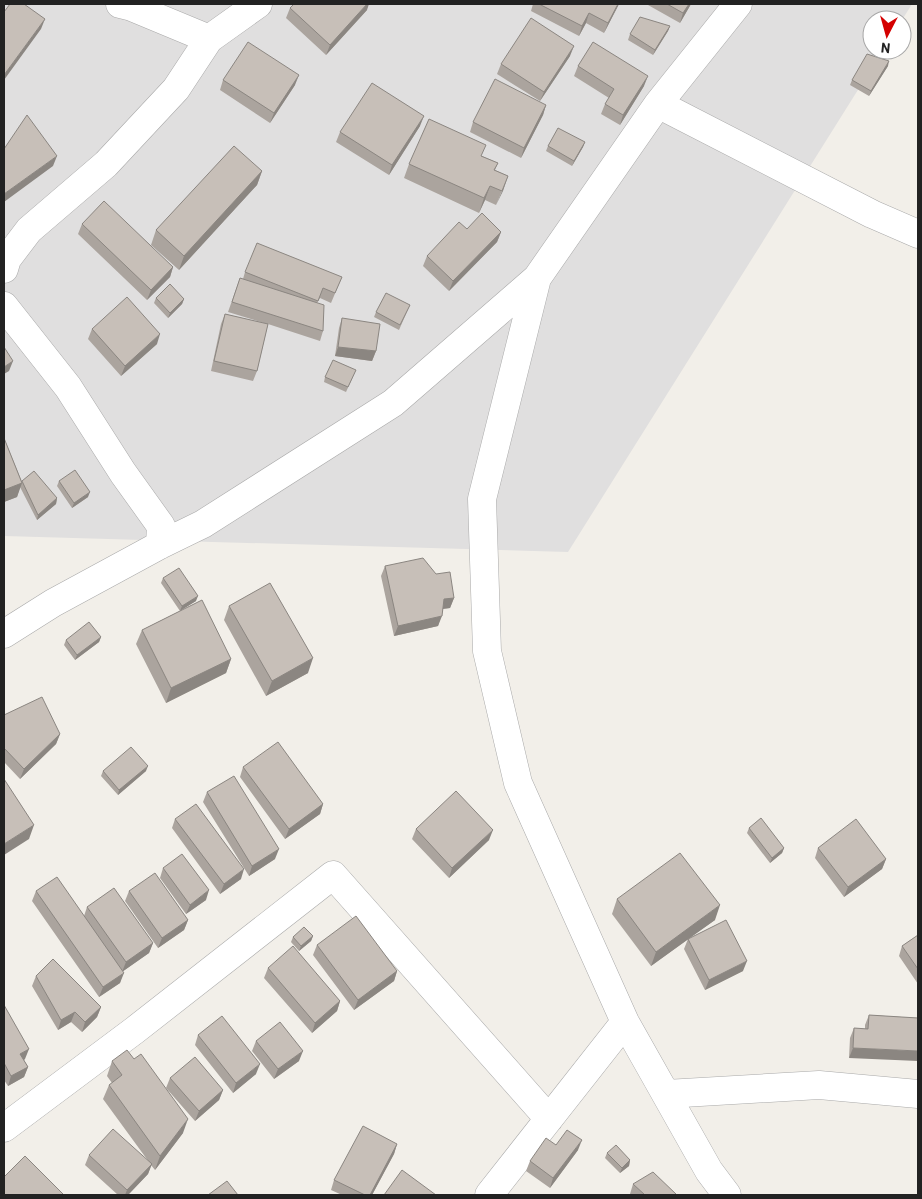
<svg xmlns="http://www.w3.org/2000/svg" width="922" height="1199" font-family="Barlow,sans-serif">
<rect width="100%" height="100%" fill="#f2efe9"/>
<path fill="#e0dfdf" d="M4 4H912L902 20H872V50H883L568 552 4 536Z"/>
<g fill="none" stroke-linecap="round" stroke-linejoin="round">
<defs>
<path id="minor" d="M120 4 132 7 209 39
M658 104 872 214 918 234
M4 269 7 259 29 230 106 164 176 89 209 39 258 4
M537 278 482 499 487 651 518 783 625 1022 709 1171 727 1195
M4 306 68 387 123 473 161 526 160 545
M4 634 53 603 160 545 203 524 393 403 537 278 658 104 738 4
M666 1094 819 1085 918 1094
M4 1128 135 1030 333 875 549 1119
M489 1195 625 1022"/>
</defs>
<use href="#minor" stroke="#a9a9a9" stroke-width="29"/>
<use href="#minor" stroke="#fff" stroke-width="28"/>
</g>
<path fill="#aba49e" d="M533 4H619L604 33 586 23 579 36 531 11Z
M648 4H691L680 23 648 5Z
M290 8 367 10 326 55 286 18Z
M670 26 668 31 653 55 628 40 630 34Z
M570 56 540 101 497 74 501 64Z
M578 66 644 86 620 125 601 114 605 104 609 98 574 76Z
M888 66 869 96 850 85 852 80Z
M223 80 295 85 270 123 220 90Z
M546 105 543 115 521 158 470 132 473 122Z
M420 126 389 175 336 142 340 132Z
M585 142 583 147 572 166 546 151 548 146Z
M482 156 498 163 495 170 508 176 496 205 485 200 479 213 404 178 409 164Z
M262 171 257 185 179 270 151 245 156 230Z
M82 224 173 267 170 277 147 300 78 234Z
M467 229 501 232 497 242 449 291 423 266 427 256Z
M245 272 342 277 331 303 320 298 317 303 323 331 320 341 268 324 257 371 253 381 211 371 221 324 225 314 264 323 228 312 240 278 243 279Z
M156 298 184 299 182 304 168 318 154 303Z
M410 305 399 330 374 317 376 312Z
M342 318 376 351 372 361 335 356 339 328Z
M92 329 157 344 121 376 88 339Z
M356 370 346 392 324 382 325 377Z
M4 438 22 482 57 498 56 504 37 520 20 487 17 497 4 502Z
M59 481 88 497 72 508 57 486Z
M385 566 454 598 450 608 443 609 438 626 394 636 381 576Z
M163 578 196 601 181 610 231 659 226 673 166 703 136 644 142 630 180 611 161 583Z
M229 606 308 673 266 696 224 620Z
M101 637 99 642 75 660 64 645 66 640Z
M4 715 60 734 56 744 20 779 4 762Z
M243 767 323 804 320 814 285 839 240 777Z
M103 771H146L118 795 101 776Z
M207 792 275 859 249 876 203 802Z
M175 819 241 879 220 894 172 828Z
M749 828 784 848 782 853 770 863 747 833Z
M416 829 489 840 449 878 412 839Z
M818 848 886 859 882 869 844 897 815 858Z
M163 868 206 900 186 914 160 878Z
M36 891 84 916 87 907 153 943 149 953 123 971 120 983 99 997 32 901Z
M129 891 188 920 184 930 158 948 125 901Z
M617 899 715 920 689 938 743 971 705 990 684 949 688 939 651 966 612 914Z
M918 935V984L899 956 902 946Z
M313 936 311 941 299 951 291 942 293 937Z
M317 945 397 971 394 981 354 1010 313 955Z
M268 968 340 1001 337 1011 312 1033 264 978Z
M36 976 101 1007 97 1017 82 1032 71 1022 58 1030 32 986Z
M4 1005 25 1059 24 1060 28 1067 24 1077 8 1086 4 1080Z
M869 1015 918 1018 849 1058 850 1038 854 1028 865 1029V1025Z
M198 1035 256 1074 233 1093 195 1045Z
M256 1041 299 1061 274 1079 252 1051Z
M112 1061 183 1133 155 1170 151 1165 148 1174 128 1195H118L85 1165 89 1155 149 1162 103 1099 109 1085 112 1083 107 1076Z
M170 1078 223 1090 219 1100 195 1121 166 1088Z
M397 1144 394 1154 372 1195H342L331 1190 334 1180Z
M556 1145 578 1150 550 1188 526 1171 530 1161Z
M607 1153 630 1160 629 1166 620 1173 605 1158Z
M633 1184 677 1195H631L630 1194Z"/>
<path fill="#8b8681" d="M367 4H369L367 10 326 55 330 45Z
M618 4H619L604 33 608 23Z
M689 4H691L680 23 683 13Z
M589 13 586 23 579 36 582 26Z
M45 19 41 29 4 80V75Z
M670 26 668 31 653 55 655 50Z
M574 46 570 56 540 101 544 92Z
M889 61 888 66 869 96 871 91Z
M299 75 295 85 270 123 274 113Z
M648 76 644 86 620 125 623 115Z
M546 105 543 115 521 158 524 148Z
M424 116 420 126 389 175 392 165Z
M585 142 583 147 572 166 574 161Z
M57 156 53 166 4 202V194Z
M262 171 257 185 179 270 184 256Z
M508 176 503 191 496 205 502 191Z
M490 186 485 200 479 213 484 198Z
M501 232 497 242 449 291 453 281Z
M173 267 170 277 147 300 151 290Z
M184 299 182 304 168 318 170 313Z
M160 334 157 344 121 376 125 366Z
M338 347 376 351 372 361 335 356Z
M13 361 9 371 4 374V367Z
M22 483 17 497 4 502V490Z
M90 492 88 497 72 508 74 503Z
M57 498 56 504 37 520 38 515Z
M198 596 196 601 180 611 182 606Z
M454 598 450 608 441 609 444 599Z
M442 616 438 626 394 636 398 626Z
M101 637 99 642 75 660 77 655Z
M313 658 308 673 266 696 272 681Z
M231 659 226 673 166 703 171 688Z
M60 734 56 744 20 779 24 769Z
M148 766 146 771 118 795 119 790Z
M323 804 320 814 285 839 289 829Z
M34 825 29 839 4 855V844Z
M493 830 489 840 449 878 452 868Z
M784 848 782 853 770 863 772 858Z
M279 849 275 859 249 876 252 866Z
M886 859 882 869 844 897 848 887Z
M244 869 241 879 220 894 224 884Z
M209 890 206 900 186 914 190 905Z
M720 905 715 920 651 966 656 952Z
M188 920 184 930 158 948 162 938Z
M313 936 311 941 299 951 301 946Z
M153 943 149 953 122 972 126 962Z
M747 961 743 971 705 990 709 980Z
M397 971 394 981 354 1010 358 1000Z
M124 973 120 983 99 997 103 987Z
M340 1001 337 1011 312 1033 315 1023Z
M101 1007 97 1017 82 1032 85 1022Z
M75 1012 71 1022 58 1030 61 1020Z
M853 1048 918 1051V1061L849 1058Z
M29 1049 25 1059 17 1064 20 1054Z
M303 1051 299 1061 274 1079 278 1069Z
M260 1064 256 1074 233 1093 236 1083Z
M28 1067 24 1077 8 1086 11 1076Z
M223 1090 219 1100 195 1121 199 1111Z
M188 1119 183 1133 155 1170 160 1156Z
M582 1140 578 1150 550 1188 553 1178Z
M397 1144 394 1154 372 1195H370Z
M630 1160 629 1166 620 1173 622 1168Z
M152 1164 148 1174 128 1195H125L127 1190Z"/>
<path fill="#c7bfb8" stroke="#8b8681" d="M10 4H24L45 19 4 75V12Z
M294 4H367L330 45 290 8Z
M539 4H618L608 23 589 13 582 26Z
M667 4H689L683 13Z
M640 17 670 26 655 50 630 34Z
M531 18 574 46 544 92 501 64Z
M248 42 299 75 274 113 223 80Z
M593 42 648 76 623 115 605 104 614 89 578 66Z
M867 54 889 61 871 91 852 80Z
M495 79 546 105 524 148 473 122Z
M372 83 424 116 392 165 340 132Z
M27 115 57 156 4 194V149Z
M429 119 486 145 481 156 498 163 494 170 508 176 502 191 490 186 484 198 409 164Z
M558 128 585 142 574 161 548 146Z
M234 146 262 171 184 256 156 230Z
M104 201 173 267 151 290 82 224Z
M482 213 501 232 453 281 427 256 459 222 467 229Z
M257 243 342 277 335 293 323 288 318 301 245 272Z
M240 278 324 305 323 331 232 302Z
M170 284 184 299 170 313 156 298Z
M386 293 410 305 400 325 376 312Z
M127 297 160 334 125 366 92 329Z
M225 314 268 324 257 371 214 361Z
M342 318 380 324 376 351 338 347Z
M4 347 13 361 4 367Z
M333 360 356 370 348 387 325 377Z
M4 438 22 483 4 490Z
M75 470 90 492 74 503 59 481Z
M34 471 57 498 38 515 22 481Z
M423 558 436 574 450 572 454 598 444 599 442 616 398 626 385 566Z
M179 568 198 596 182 606 163 578Z
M270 583 313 658 272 681 229 606Z
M202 600 231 659 171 688 142 630Z
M89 622 101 637 77 655 66 640Z
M42 697 60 734 24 769 4 748V715Z
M278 742 323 804 289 829 243 767Z
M131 747 148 766 119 790 103 771Z
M234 776 279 849 252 866 207 792Z
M4 779 34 825 4 844Z
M456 791 493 830 452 868 416 829Z
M196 804 244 869 224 884 175 819Z
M761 818 784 848 772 858 749 828Z
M856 819 886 859 848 887 818 848Z
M680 853 720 905 656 952 617 899Z
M182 854 209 890 190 905 163 868Z
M155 873 188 920 162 938 129 891Z
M57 877 124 973 103 987 36 891Z
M114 888 153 943 126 962 87 907Z
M356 916 397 971 358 1000 317 945Z
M726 920 747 961 709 980 688 939Z
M304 927 313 936 301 946 293 937Z
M918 935V969L902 946Z
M293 946 340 1001 315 1023 268 968Z
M53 959 101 1007 85 1022 75 1012 61 1020 36 976Z
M4 1005 29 1049 20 1054 28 1067 11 1076 4 1063Z
M869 1015 918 1018V1051L853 1048 854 1028 868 1029Z
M222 1016 260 1064 236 1083 198 1035Z
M280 1022 303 1051 278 1069 256 1041Z
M127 1050 134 1059 141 1054 188 1119 160 1156 109 1085 122 1075 112 1061Z
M195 1057 223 1090 199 1111 170 1078Z
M363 1126 397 1144 370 1195H365L334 1180Z
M113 1129 152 1164 127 1190 89 1155Z
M567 1130 582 1140 553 1178 530 1161 546 1138 556 1145Z
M616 1145 630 1160 622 1168 607 1153Z
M25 1156 64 1195H5L4 1194V1177Z
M402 1170 436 1195H384Z
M653 1172 677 1195H645L633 1184Z
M227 1181 238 1195H208Z"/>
<rect width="922" height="1199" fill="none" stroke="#222222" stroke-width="10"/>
<g transform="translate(887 35) rotate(186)"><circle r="24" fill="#ffffff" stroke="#a7a7a7"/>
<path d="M0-4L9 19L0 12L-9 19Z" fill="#d40000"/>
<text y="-8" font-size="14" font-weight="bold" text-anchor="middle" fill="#222222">N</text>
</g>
</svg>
